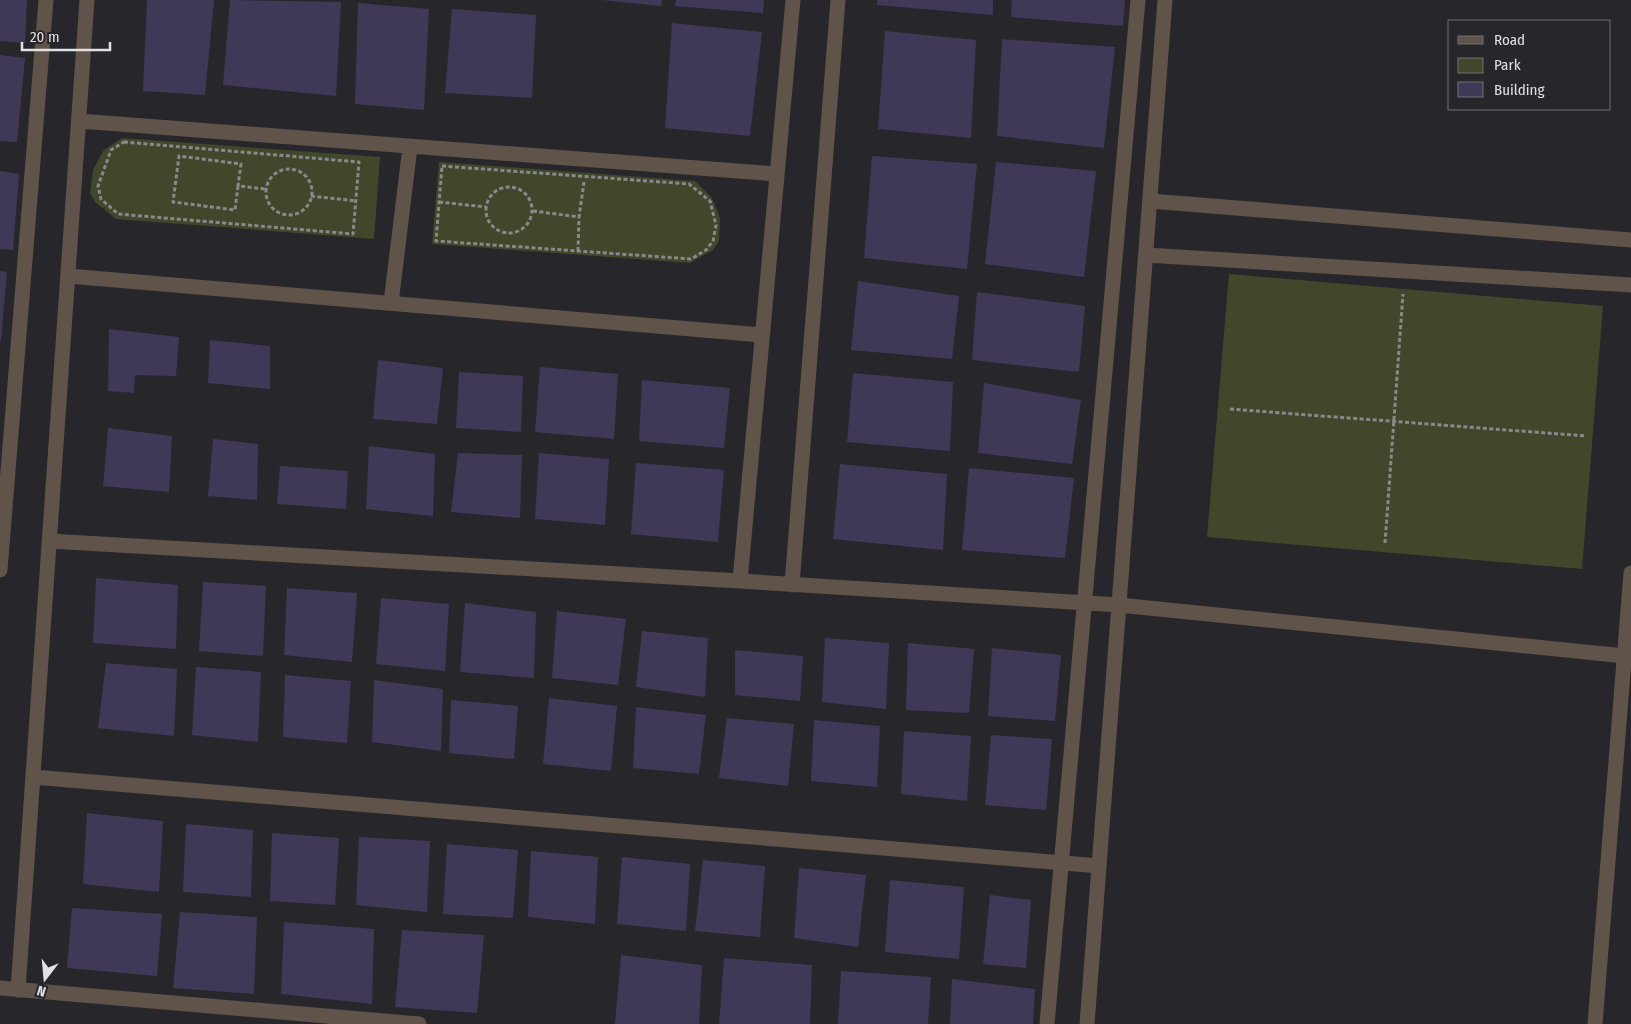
<svg xmlns="http://www.w3.org/2000/svg" width="1631" height="1024" font-family="'Fira Sans Condensed',sans-serif">
<rect width="100%" height="100%" fill="#27262b"/>
<path fill="#41472b" d="M122 138 380 157 374 239 116 219 95 202 90 193 93 170 103 151Z
M439 162 695 181 712 198 720 218 719 241 713 250 690 263 432 244Z
M1229 274 1603 306 1582 569 1207 537Z"/>
<path fill="#3f3957" d="M0 0H27L25 43 0 41Z
M147 0H214L205 95 143 91Z
M230 0 341 2 336 96 223 85Z
M602 0H662L661 6Z
M676 0H764L763 13 675 6Z
M877 0H993V15L877 5Z
M1012 0H1125L1123 26 1011 17Z
M358 3 429 9 424 110 355 104Z
M452 9 536 15 532 98 445 93Z
M672 23 762 32 750 136 665 128Z
M885 31 976 40 971 138 878 129Z
M1002 39 1115 47 1104 148 997 136Z
M0 55 25 58 17 142 0 141Z
M872 156 977 164 967 269 864 258Z
M996 162 1096 171 1084 277 985 264Z
M0 171 19 174 13 250 0 249Z
M0 271 7 272 1 341H0Z
M858 281 959 296 952 359 851 350Z
M977 292 1085 306 1079 372 972 360Z
M109 329 179 337 176 376 135 375 134 393 108 391Z
M210 340 270 346V389L208 383Z
M378 360 443 368 437 424 373 419Z
M540 367 618 374 614 439 535 432Z
M459 372 523 376 521 432 456 428Z
M853 373 953 382 950 451 847 442Z
M642 380 730 388 724 448 639 441Z
M984 383 1081 400 1072 464 978 453Z
M108 428 172 436 169 492 103 486Z
M213 439 258 444 257 500 208 496Z
M369 446 435 454 433 516 366 509Z
M458 453 522 455 520 518 451 512Z
M539 453 609 459 605 525 535 519Z
M636 463 724 470 718 542 631 534Z
M840 464 947 474 943 550 833 539Z
M280 466 348 471 346 509 277 504Z
M969 468 1074 478 1065 558 962 550Z
M96 578 178 585 176 649 93 643Z
M203 582 266 586 263 656 199 651Z
M287 588 357 593 352 662 284 655Z
M381 598 449 604 445 671 376 664Z
M465 603 536 612 534 678 460 672Z
M557 611 626 619 618 685 552 678Z
M642 631 708 638 705 697 636 687Z
M825 638 889 643 886 709 822 702Z
M908 643 974 649 969 713 906 710Z
M992 648 1061 655 1055 721 988 716Z
M735 650 803 656 800 701 735 695Z
M106 663 177 669 174 736 98 728Z
M196 667 261 672 258 742 192 735Z
M285 675 351 681 347 743 283 737Z
M374 680 443 689 441 751 372 742Z
M549 698 617 706 611 771 543 764Z
M451 700 518 706 514 759 449 753Z
M636 707 706 715 699 774 633 768Z
M727 718 794 724 788 786 719 778Z
M814 720 880 726 877 787 811 781Z
M904 731 971 736 967 801 901 794Z
M991 735 1052 739 1046 810 985 805Z
M87 813 163 821 159 892 83 884Z
M186 824 253 830 251 897 183 892Z
M272 833 339 838 335 905 270 901Z
M359 837 430 841 427 912 356 905Z
M447 844 518 850 513 918 443 914Z
M531 851 598 857 595 924 528 917Z
M622 857 690 864 686 931 617 924Z
M703 860 765 866 760 937 695 931Z
M799 868 866 875 858 947 794 938Z
M890 880 964 887 959 959 885 952Z
M990 895 1031 900 1026 968 983 964Z
M72 908 162 914 157 976 67 968Z
M180 912 257 917 254 994 173 988Z
M284 922 374 929 372 1004 281 994Z
M402 930 484 935 477 1013 395 1007Z
M621 955 702 965 699 1024H615Z
M724 958 812 965 810 1024H719Z
M841 971 931 977 928 1024H838Z
M952 979 1035 989 1033 1024H950Z"/>
<g fill="none" stroke-linecap="round" stroke-linejoin="round">
<path stroke="#89898c" stroke-width="3" stroke-dasharray="4 2.5" stroke-linecap="butt" d="M124 142 359 162 353 234 118 214 101 199 98 186 111 150Z
M442 166 689 184 710 201 716 225 713 241 706 250 691 259 436 241Z
M266 192a23 23 0 1 1 46 0a23 23 0 1 1-46 0Z
M238 186 235 210 173 202 179 156 241 164 238 186 265 189
M486 210a23 23 0 1 1 46 0a23 23 0 1 1-46 0Z
M311 196 356 201
M439 202 486 207
M533 211 579 217 584 182
M578 251 579 217
M1230 409 1586 436
M1385 543 1403 294"/>
<path stroke="#605349" stroke-width="15" d="M79 121 777 174
M1150 201 1631 240
M1146 255 1631 285
M68 276 762 335
M391 303 410 147
M49 541 740 581 1119 605 1625 656
M0 570 46 0
M740 581 793 0
M792 585 838 0
M33 777 1099 866
M0 988 419 1024
M18 990 87 0
M1047 1024 1138 0
M1087 1024 1165 0
M1595 1024 1631 573"/>
</g>
<rect x="1448" y="20" width="162" height="90" fill="#27262b" stroke="#717175"/>
<rect x="1458" y="36" width="25" height="8" fill="#605349" stroke="#717175"/>
<text x="1494" y="45" font-size="15" fill="#e1e1e4">Road</text>
<rect x="1458" y="58" width="25" height="15" fill="#41472b" stroke="#717175"/>
<text x="1494" y="70" font-size="15" fill="#e1e1e4">Park</text>
<rect x="1458" y="82" width="25" height="15" fill="#3f3957" stroke="#717175"/>
<text x="1494" y="95" font-size="15" fill="#e1e1e4">Building</text>
<g transform="translate(45 979) rotate(196)" stroke="#27262b" stroke-width="4" paint-order="stroke">
<path d="M0-4L9 19L0 12L-9 19Z" fill="#e1e1e4"/>
<text y="-8" font-size="14" font-weight="bold" text-anchor="middle" fill="#e1e1e4">N</text>
</g>
<path d="M22 42v8h88v-8" fill="none" stroke="#e1e1e4" stroke-width="2.5"/>
<text x="30" y="42" font-size="15" fill="#e1e1e4" stroke="#27262b" stroke-width="4" paint-order="stroke">20 m</text>
</svg>
